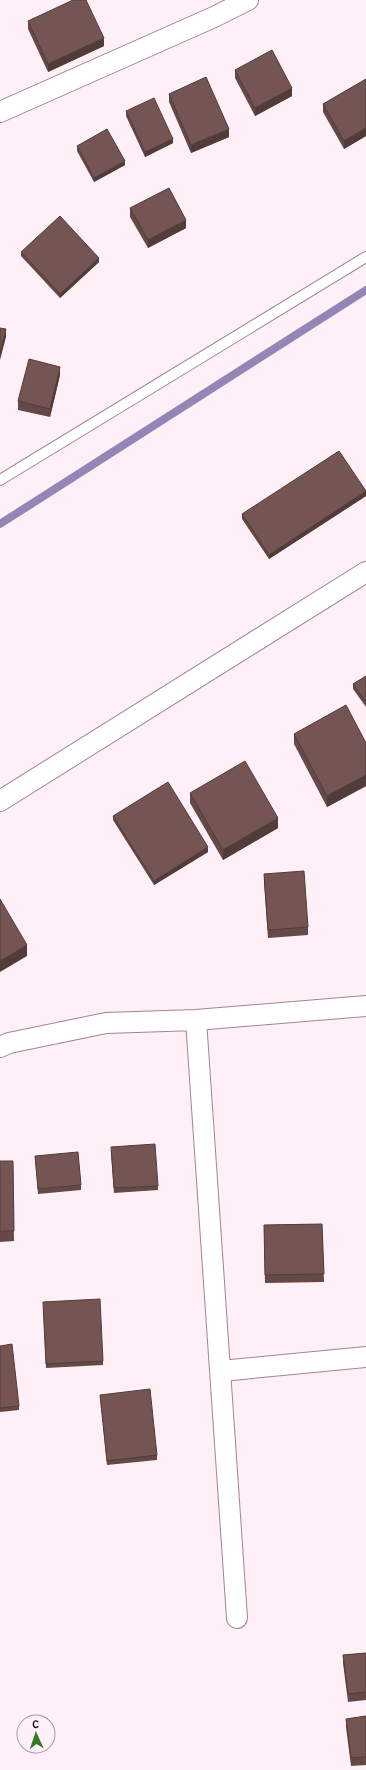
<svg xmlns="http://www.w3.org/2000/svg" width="366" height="1770" font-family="Overpass,sans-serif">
<rect width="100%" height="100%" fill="#fef0f6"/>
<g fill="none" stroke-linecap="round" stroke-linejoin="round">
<path stroke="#9386b6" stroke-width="8" d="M0 524 366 290"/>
<defs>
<path id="service" d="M0 480 366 257"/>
<path id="minor" d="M0 112 214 17 248 0
M0 801 366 572
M196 1020 237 1618
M0 1047 9 1043 106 1023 196 1020 366 1006
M221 1371 366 1357"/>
</defs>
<use href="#service" stroke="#a48490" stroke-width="12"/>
<use href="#minor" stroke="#a48490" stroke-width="22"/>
<use href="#service" stroke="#fff" stroke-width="10"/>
<use href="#minor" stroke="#fff" stroke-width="20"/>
</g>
<path fill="#654947" d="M28 21 104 46 48 72 28 29Z
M235 70 292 96 255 116 235 78Z
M366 79V136L344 149 323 112V104Z
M169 94 229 137 191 153 169 102Z
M126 111 173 143 145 157 126 116Z
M77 146 125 165 94 182 77 151Z
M130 208 186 228 148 248 130 217Z
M21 252 99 262 60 298 21 256Z
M60 375 50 417 18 410V401Z
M366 496 269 559 242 519V514Z
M366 676V707L353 689V684Z
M294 734 366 743V786L327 807 294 744Z
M190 793 278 828 223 860 190 803Z
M113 816 208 852 154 885 113 820Z
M264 874 308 927V935L268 938 264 882Z
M111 1151 158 1186V1190L114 1193Z
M35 1156 81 1185V1190L38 1194Z
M0 1161H13L14 1241 0 1242Z
M322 1224 324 1282 265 1283 264 1225Z
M43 1306 103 1361V1365L46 1368Z
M0 1346 19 1406V1410L0 1412Z
M100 1395 157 1455V1460L107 1465Z
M366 1653V1700L348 1702 343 1663V1655Z
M366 1716V1765L351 1766 346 1727V1719Z"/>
<path fill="#523c3a" d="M104 38V46L48 72V64Z
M292 88V96L255 116V108Z
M366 128V136L344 149V141Z
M229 129V137L191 153V145Z
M173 139V143L145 157V152Z
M125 161V165L94 182V178Z
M186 220V228L148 248V240Z
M99 258V262L60 298V294Z
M6 329V337L0 360V352Z
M60 367V375L50 417V409Z
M366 491V496L269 559V555Z
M366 775V786L327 807V796Z
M278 818V828L223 860V850Z
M208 847V852L154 885V881Z
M27 945V956L0 972V961Z"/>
<path fill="#755553" stroke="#523c3a" d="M73 0H86L104 38 48 64 28 21Z
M272 50 292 88 255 108 235 70Z
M206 77 229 129 191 145 169 94Z
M366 79V128L344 141 323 104Z
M154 98 173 139 145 152 126 111Z
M107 129 125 161 94 178 77 146Z
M169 188 186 220 148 240 130 208Z
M60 216 99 258 60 294 21 252Z
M0 328 6 329 0 352Z
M29 359 60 367 50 409 18 401Z
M339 451 366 491 269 555 242 514Z
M366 676V702L353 684Z
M346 705 366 743V775L327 796 294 734Z
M245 761 278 818 223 850 190 793Z
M168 782 208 847 154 881 113 816Z
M304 871 308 927 268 930 264 874Z
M0 899 27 945 0 961Z
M155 1144 158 1186 114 1188 111 1147Z
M78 1152 81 1185 38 1189 35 1156Z
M0 1161H13L14 1231H0Z
M322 1224 324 1274 265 1275 264 1225Z
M100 1299 103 1361 46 1364 43 1302Z
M12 1344 19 1406 0 1408V1346Z
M150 1389 157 1455 107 1461 100 1395Z
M366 1653V1692L348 1694 343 1655Z
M366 1716V1757L351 1758 346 1719Z"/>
<g transform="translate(36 1734) rotate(357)"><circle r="19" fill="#fef0f6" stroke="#a5989e"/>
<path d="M0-3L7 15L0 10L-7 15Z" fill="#327c22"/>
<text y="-6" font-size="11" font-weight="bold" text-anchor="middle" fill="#201419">С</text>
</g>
</svg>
